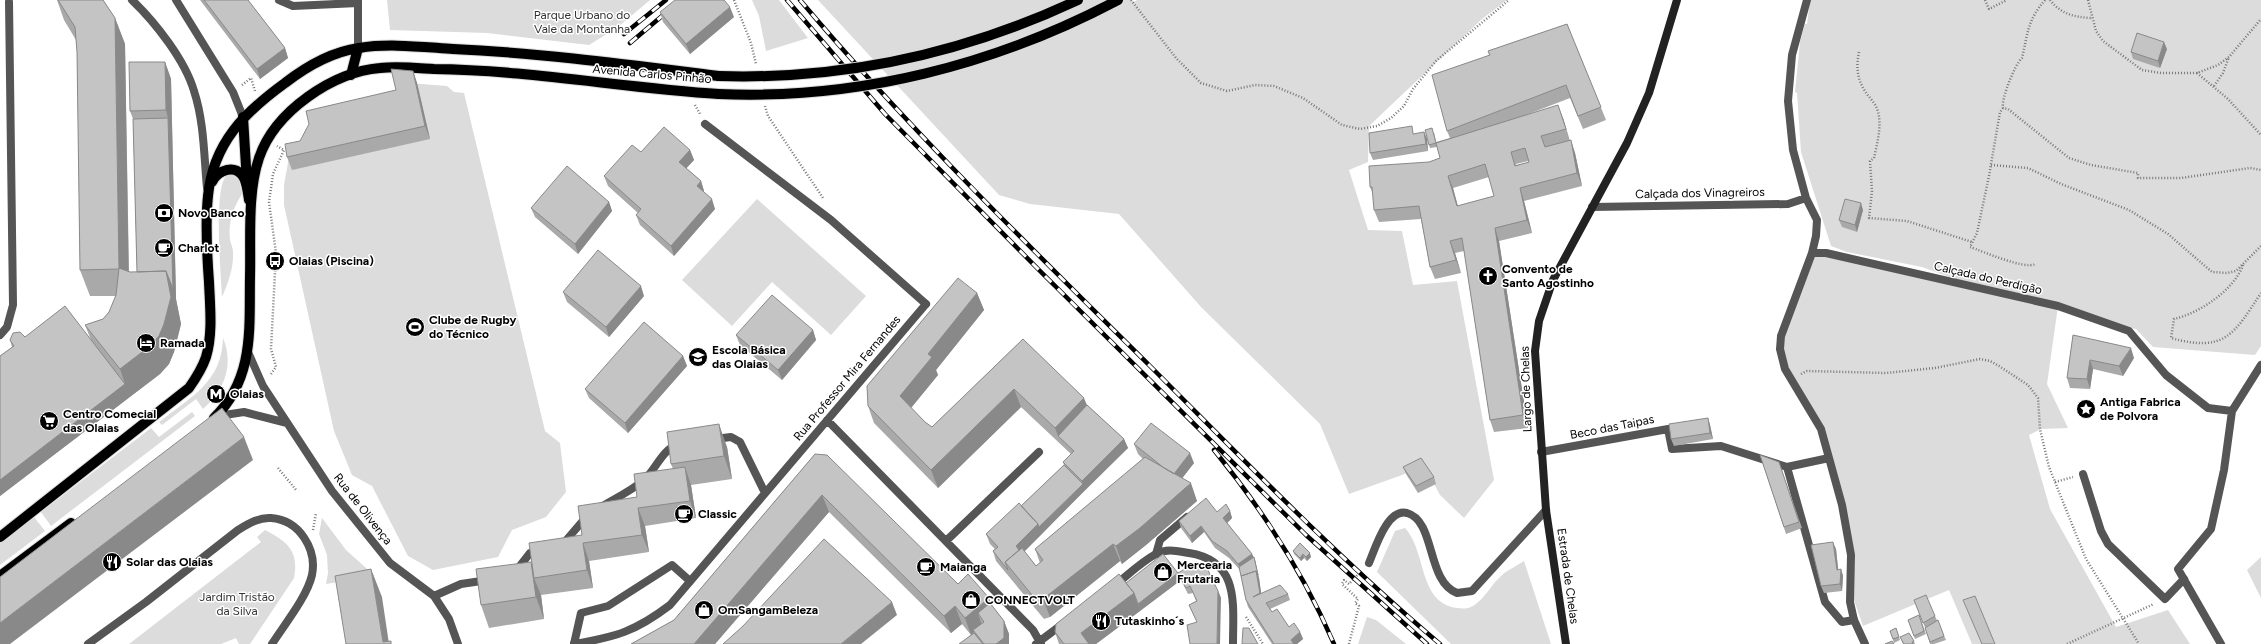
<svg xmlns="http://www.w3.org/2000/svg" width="2261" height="644" font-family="Figtree,sans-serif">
<rect width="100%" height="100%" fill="#fff"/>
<path fill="#dcdcdc" d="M387 0H650L618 27 589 45 487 33 390 30Z
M752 0H779L808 38 766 51 759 16Z
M818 0H1132L1134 2 1137 0H1507L1482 19 1369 126 1368 162 1349 170 1368 230 1402 231 1413 285 1457 281 1494 480 1464 518 1440 495 1424 465 1402 475 1349 494 1320 424 1201 307 1119 214 1030 204 999 195Z
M1810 0H2261V346L2255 355 2153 347 2136 329 2120 326 2072 307 1955 279 1922 267 1847 252 1831 246 1801 152 1797 93 1795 92 1800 42 1805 24H1807Z
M396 82 447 86 454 92 464 93 545 431 560 443 566 492 546 517 512 530 498 557 433 570 408 556 372 486 352 475 334 431 284 205V185L289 157 400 103Z
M227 175H233L239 180 242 194C233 208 228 223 230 240 231 244 233 248 233 252 234 267 228 284 222 297 221 275 213 187 227 175Z
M757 199 866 296 831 335 772 282 732 326 682 280Z
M1812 253 2058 306 2047 384 2068 428 2041 429 2029 435 2050 509 2116 627 2168 610 2190 644H1972L1949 590 1863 626 1854 600 1851 555 1821 429 1789 379 1780 349Z
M223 338C234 364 225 390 203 409L196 399 162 425 159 422C191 397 222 382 223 338Z
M192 412 195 416 51 526 41 512 151 428 159 437Z
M34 517 45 531 0 565V543Z
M322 518 346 550 375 576 326 584 328 573 327 555 319 534Z
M1405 528C1427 552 1418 603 1457 608 1465 609 1470 609 1477 603 1486 596 1492 584 1501 576 1507 570 1517 566 1524 561L1551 644H1451L1377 572 1395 531Z
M265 530C288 542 299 551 294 578L250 644H239L236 638 221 644H129L261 542 257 537Z
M2261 557V598L2247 570Z
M1367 617 1376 620 1406 644H1358Z"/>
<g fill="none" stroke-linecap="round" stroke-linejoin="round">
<defs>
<path id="primary" d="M351 75 358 48
M243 117 247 183
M212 182C218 170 236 163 244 178 247 184 248 193 249 200
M214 418C255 378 249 328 250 277 251 240 247 193 259 158 275 111 333 72 380 68 398 66 417 68 434 69 529 70 624 88 719 94
M0 537 189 388C196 378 202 369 206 357 213 334 210 306 209 282 207 255 205 224 208 196 213 143 245 112 285 83 307 66 331 52 359 48 389 43 422 47 453 49 542 53 631 65 719 76
M0 576 71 523"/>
</defs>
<use href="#primary" stroke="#dbdbdb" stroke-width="12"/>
<path stroke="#777" stroke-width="2.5" stroke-dasharray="1 2" stroke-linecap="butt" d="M734 0 751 43 756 64
M1131 0 1176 58 1201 83 1227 91 1255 85 1274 86 1303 98 1342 125 1360 129 1377 126 1391 118 1404 106 1413 89 1436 61 1509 0
M1985 0 1989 9 2007 0
M2045 0C2027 21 2028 33 2022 58 2015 64 2001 99 2003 108L2008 109 2069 158 2091 165 2138 173V178H2181L2250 168 2261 170
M2050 0C2061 14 2074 17 2091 18
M2088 0 2096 31 2103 41 2142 70 2161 73H2197L2218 65 2229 57 2261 19
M1859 52C1856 66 1857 79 1865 91 1869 98 1876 103 1878 112 1882 126 1877 144 1874 158L1870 161 1872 191 1869 218 1907 221 1972 242
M2197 73 2228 99 2261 135
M242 85 251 78 255 91
M2214 86 2223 73 2229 57
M695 105 700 114
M765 106 768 116 823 198
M2003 108 2000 112 1989 176 1977 233 1970 247C1982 251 2025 270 2035 264
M1991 165 2028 168 2061 184 2129 210 2168 234 2212 272 2227 273 2236 271 2261 246
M2243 265C2234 290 2200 313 2174 319L2171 338C2225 353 2234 334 2261 293
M271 374 276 367 271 349 276 253 269 202 273 174 284 150 277 146
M1801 374 1807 371 1886 373 1935 368 1980 359 1990 361 1999 366 2028 385 2038 398 2040 429 2049 467 2086 559 2139 644
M278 468 297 491
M2055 482 2073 477
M313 530 316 513
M1246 617 1263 644
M1349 644 1359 606 1355 603 1358 599 1342 584 1344 580 1349 584 1361 571
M2067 644 2154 604"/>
<path stroke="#555" stroke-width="8" d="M705 124 831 220 926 304
M1156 554 1160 540 1187 517
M574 644 581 613 608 606 672 565 690 581"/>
<path stroke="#555" stroke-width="8" d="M1787 467 1825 602 1842 622 1854 620
M2083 474 2101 531 2108 544 2165 599 2184 579"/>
<path stroke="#555" stroke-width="8" d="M132 0C155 22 185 60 194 91 204 121 204 156 207 188
M176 0 233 92 243 117
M279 0 293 6 358 3
M1807 0 1792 55 1788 101 1793 150 1806 198 1817 220 1816 236 1812 253 1781 336 1780 349 1785 369 1821 429 1842 505 1851 555 1850 602 1854 620 1865 644
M358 48V0
M1592 207 1788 204 1806 198
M1812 253H1826L2058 306 2129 331 2166 375 2208 408 2232 411
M0 335 7 327 13 305 9 2
M248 352 263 386 332 491 390 563 434 596 449 619 458 644
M218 416 244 412 287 423
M827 420 1033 630 1041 644
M715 439 731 437 740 442 765 493
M1541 452 1668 429 1672 449 1721 446 1787 467 1829 458
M601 507C616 498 631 491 644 480 656 469 662 450 678 444
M946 541 1039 452
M563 544 587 516
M1369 563C1375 549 1387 508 1407 513 1436 521 1426 581 1457 593L1472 591 1546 510
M516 571 530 553 540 549
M1115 585C1128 575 1141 562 1156 554 1167 548 1177 551 1189 553 1240 561 1233 604 1233 644
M434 596 461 584 488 580
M88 644 146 602 238 530C248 524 259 517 271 518 300 520 317 550 312 575 307 597 284 625 272 644
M574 644C616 637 636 631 670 605L926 304
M1036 644 1064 623
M2221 644 2178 569 2211 529 2224 470 2232 411 2261 365"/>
<path stroke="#222" stroke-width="8" d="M1566 644 1546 510 1535 351 1539 321 1553 280 1627 143 1649 93 1677 0"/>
<use href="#primary" stroke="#000" stroke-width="10"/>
<defs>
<path id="rail" d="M787 0 885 114 1039 270 1306 535 1427 644
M800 0C909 129 1030 247 1150 366 1245 461 1338 558 1440 644
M624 34 666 0
M630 43 681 0
M1214 450C1262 509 1304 574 1334 644"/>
</defs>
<use href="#rail" stroke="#000" stroke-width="4.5"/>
<use href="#rail" stroke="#fff" stroke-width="3" stroke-dasharray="9" stroke-linecap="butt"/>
<defs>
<path id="primary-bridge" d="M719 76C845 80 965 53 1078 0
M719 94C858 100 995 65 1118 0"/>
</defs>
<use href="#primary-bridge" stroke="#dbdbdb" stroke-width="12" stroke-linecap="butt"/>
<use href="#primary-bridge" stroke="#000" stroke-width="10"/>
</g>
<path fill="#a9a9a9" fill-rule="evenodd" d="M57 0H103L115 18 125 44 129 271 130 272H137L133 119 130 111 165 62 171 79 176 299 181 324 174 352 169 364 160 374 0 496V356L12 347 10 340 25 337 91 340 85 325 103 319 109 312 116 296H90L80 270 77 52 76 40 64 20Z
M200 0H248L285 48 288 58 260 79Z
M660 12 734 17 690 54 663 22Z
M1567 24 1606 120 1583 129 1570 98 1526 115 1563 118 1570 141 1575 153 1582 186 1524 201 1532 233 1499 241 1528 428 1494 432 1490 420 1464 251 1455 253 1461 273 1435 279 1430 267 1421 219 1379 222 1374 210 1373 194 1370 187 1429 162 1440 158 1437 147 1430 148 1429 145 1434 132 1436 142 1450 138 1447 131 1489 55 1488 51ZM1528 161 1529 162 1516 165V164ZM1489 177 1494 196 1458 206 1453 188Z
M2167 49 2160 68 2133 59 2131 52Z
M413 71 417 83 430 139 292 170 287 157 300 141 396 90Z
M1424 132 1427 139 1428 151 1373 160 1370 153 1414 134Z
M690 150 694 160 686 168 701 181 704 191 703 192 715 209 674 256 640 225 636 215 638 213 608 186 604 176 641 152Z
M609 202 612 211 578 254 535 217 531 208Z
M1863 210 1857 232 1842 227 1839 220Z
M563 292 644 296 609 337 567 302Z
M977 293 984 310 936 370 938 375 911 408 925 422 932 427 1023 339 1087 405 1124 439 1128 448 1024 551 1036 566 1040 563 1035 549 1143 459 1138 454 1134 444 1194 463 1182 478 1197 501 1146 545 1122 564 1120 561 1050 617 1044 619 996 561 993 551 995 549 990 544 986 534 1021 506 1064 465 1063 462 1071 454 1021 407 938 488 874 423 868 406Z
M813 330 816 340 782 380 740 345 736 335Z
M2073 335 2134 358 2123 376 2093 369 2090 389 2070 388 2067 378Z
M683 356 687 366 628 433 589 398 585 389Z
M1708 418 1710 425 1713 439 1674 446 1671 439Z
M727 447 732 479 691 485 696 518 645 526 649 552 589 561 593 588 541 595 544 619 489 628 481 605 533 567 582 535 637 497 673 469 671 464Z
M815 454 958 584 990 603 1004 621 1009 634V644H959L971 635 962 624 951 633 829 512 715 644H631L674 620Z
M1760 455 1779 462 1802 528 1786 534Z
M1403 467 1434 477 1436 484 1418 493 1406 474Z
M1230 511 1232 518 1227 523 1252 554 1255 560 1259 578 1261 593 1288 594 1290 600 1270 609 1272 612 1289 627 1300 632 1303 639 1297 644H1272L1248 607 1246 600 1240 570 1229 558 1215 548 1204 532 1192 543 1181 528 1179 521 1217 512Z
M1836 549 1838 570 1841 569 1843 576 1842 591 1824 593 1821 586Z
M1293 551 1311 557 1307 561 1304 558 1301 561 1294 554Z
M1178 573 1218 591 1221 598 1197 622 1189 605 1196 601 1193 593 1188 594 1181 580 1096 644H1059L1055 632Z
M1914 600 1935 616 1946 640 1934 644H1930L1926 630Z
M1919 615 1926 634 1915 639 1908 620Z
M1896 628 1900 640 1894 643 1890 631Z
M1900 637 1914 641 1915 644H1903Z"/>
<path fill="#898989" d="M730 7 734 17 690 54 686 44Z
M115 18 125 44 129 295 119 269Z
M2164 42 2167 49 2160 68 2158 61Z
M285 48 288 58 260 79 257 69Z
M165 62 171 79 176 299 181 324 174 352 169 364 160 374 0 496V480L125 384 120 369 166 271 168 118 166 110Z
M413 71 417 83 430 139 425 126Z
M1558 105 1563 118 1570 142 1566 129Z
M1424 132 1427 139 1428 151 1426 144Z
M1571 140 1575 153 1582 186 1577 173Z
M690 150 694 160 683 172 679 162Z
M1448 176 1453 188 1461 219 1457 206Z
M701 181 704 191 700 196 697 186Z
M1520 188 1524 201 1532 233 1527 220Z
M712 199 715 209 674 256 671 246Z
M609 202 612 211 578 254 575 244Z
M1861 203 1863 210 1857 232 1855 225Z
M1495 228 1499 241 1528 428 1523 415Z
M1450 241 1455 253 1461 273 1456 260Z
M641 286 644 296 609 337 606 327Z
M977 293 984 310 936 370 938 375 906 414 900 396 928 354Z
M813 330 816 340 782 380 778 370Z
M2131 348 2134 358 2123 376 2119 366Z
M683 356 687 366 628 433 625 423Z
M2090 360 2093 369 2090 389 2087 379Z
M1014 389 1021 407 938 488 931 470Z
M1084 398 1091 415 1058 436 1055 428Z
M1708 418 1710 425 1713 439 1710 433Z
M719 424 727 447 732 479 724 456Z
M244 437 253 460 10 644H0V623Z
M1124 439 1128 448 1085 490 1082 481Z
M1190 453 1194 463 1177 485 1173 475Z
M685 467 691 485 696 518 690 501Z
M1191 483 1197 501 1146 545 1122 564 1116 546Z
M1083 484 1085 490 1042 534 1039 527Z
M822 495 829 512 715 644H694Z
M638 508 645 526 649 552 642 535Z
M1230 511 1232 518 1225 525 1223 518Z
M1038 524 1042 534 1020 556 1016 546Z
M1201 526 1204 532 1192 543 1190 536Z
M1833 542 1836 549 1839 577 1837 570Z
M583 543 589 561 593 588 587 570Z
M1113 544 1120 561 1050 617 1043 599Z
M1310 553 1311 557 1307 561 1306 557Z
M1252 554 1255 560 1259 578 1254 561 1241 571 1238 564Z
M1303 554 1304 558 1301 561 1300 558Z
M531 562 537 578H534L541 595 544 619 536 597Z
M371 569 382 597 389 644 383 642Z
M1841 569 1843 576 1842 591 1840 584Z
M1256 571 1259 578 1262 599 1253 597Z
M1178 573 1181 580 1140 611 1138 604Z
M1218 591 1221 598 1220 644H1217Z
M1134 593 1140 611 1096 644H1084L1081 633Z
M989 598 995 616 984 622 978 613 982 626 973 630 974 632 971 635 965 618Z
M892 602 897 615 861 644H841Z
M955 606 962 624 951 633 944 616Z
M1004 621 1009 634V644H996Z
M1300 632 1303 639 1297 644H1293L1291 640Z"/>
<path fill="#c4c4c4" stroke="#898989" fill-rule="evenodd" d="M58 0H103L115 18 119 268V269L80 270 77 52 75 27Z
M204 0H248L285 48 257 69Z
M675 0H724L730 7 686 44 660 12Z
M1567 24 1601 107 1578 116 1566 85 1447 131 1432 75 1490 55 1488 51Z
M2137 33 2164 42 2158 61 2131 52Z
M129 62H165L166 110 130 111Z
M391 69 413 71 425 126 287 157 285 144 300 141 309 124 306 111 396 90Z
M1558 105 1566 129 1541 136 1545 147 1571 140 1577 173 1520 188 1527 220 1495 228 1523 415 1490 420 1462 238 1450 241 1456 260 1430 267 1419 206 1374 210 1372 187H1370L1369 166 1429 162 1440 158 1436 143ZM1525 148 1529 162 1515 166 1511 152ZM1485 164 1494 196 1457 206 1448 176Z
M168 118 173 289 166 271 137 272 133 119Z
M1412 126 1413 134 1424 132 1426 144 1370 153 1369 133Z
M664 127 690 150 679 162 701 181 697 186 712 199 671 246 636 215 641 209 604 176 632 145 641 152Z
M1432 128 1436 143 1429 145 1425 130Z
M567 166 609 202 575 244 531 208Z
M1845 199 1861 203 1855 225 1839 220Z
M598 250 641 286 606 327 563 292Z
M119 268 130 272 166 271 171 297 164 324 159 336 150 346 120 369 85 325 103 319 109 312 116 295Z
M958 278 977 293 928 354 932 357 900 396 925 422 932 427 1023 339 1084 398 1055 428 1014 389 931 470 868 406 867 386Z
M772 295 813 330 778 370 736 335Z
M65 306 125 384 0 480V356L14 346 10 340 13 333 20 332 25 337Z
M644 322 683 356 625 423 585 389Z
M2073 335 2131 348 2119 366 2090 360 2087 379 2067 378Z
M1087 405 1124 439 1082 481 1063 462 1074 451 1058 436Z
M222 408 244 437 0 623V577Z
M1708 418 1710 433 1671 439 1669 424Z
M1151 423 1190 453 1174 474 1164 468 1134 444Z
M719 424 724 456 671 464 667 432Z
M815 454 827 455 958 584 968 574 989 598 965 618 955 606 944 616 822 495 694 644H631L674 620Z
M1760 455 1779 462 1799 522 1784 527Z
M1145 457 1191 483 1140 528 1116 546 1113 544 1043 599 1037 601 1005 562 1022 548 1036 566 1043 560 1035 549Z
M1421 458 1434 477 1416 486 1403 467Z
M1064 465 1083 484 1039 527 1038 524 1021 506Z
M685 467 690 501 638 508 642 535 583 543 587 570 534 578 529 543 582 535 578 506 637 497 634 474Z
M1206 498 1217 512 1226 504 1230 511 1223 518 1252 554 1238 564 1227 551 1212 541 1201 526 1190 536 1179 521Z
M1019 503 1038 524 1016 546 1019 550 1005 562 1008 570 993 551 998 547 986 534Z
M824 539 892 602 841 644H723L743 626Z
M1833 542 1837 570 1841 569 1840 584 1821 586 1811 545Z
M1300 543 1310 553 1306 557 1303 554 1300 558 1293 551Z
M1163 554 1178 573 1138 604 1134 593 1126 583Z
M1254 557 1258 575 1256 571 1241 576 1239 567Z
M531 562 536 597 481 605 476 569Z
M1196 562 1205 564 1218 591 1217 644H1190L1187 625 1197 622 1189 605 1197 601 1190 586 1186 588 1178 573Z
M371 569 383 642 391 641V644H346L335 576Z
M1256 571 1260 593 1253 597 1280 585 1288 594 1266 603 1272 612 1277 609 1289 627 1294 623 1300 632 1291 640 1294 644H1274L1246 600 1241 576Z
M1119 574 1134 593 1081 633 1089 644H1064L1055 632 1056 624Z
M1926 595 1935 616 1923 623 1914 600Z
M1975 596 1995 644H1982L1963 600Z
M990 603 1004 621V638L996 644H984L973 630 984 622 978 613Z
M1919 615 1924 631 1914 636 1908 620Z
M1938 620 1944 636 1930 642 1925 628Z
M1243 628H1249L1258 644H1242Z
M1896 628 1899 637 1893 639 1890 631Z
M974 633 983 644H959Z
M1909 633 1914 641 1912 642 1913 644H1904L1900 637Z
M1892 641 1894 644H1885Z"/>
<defs>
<symbol id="bank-disc" viewBox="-11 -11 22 22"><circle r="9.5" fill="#000" stroke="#fff"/><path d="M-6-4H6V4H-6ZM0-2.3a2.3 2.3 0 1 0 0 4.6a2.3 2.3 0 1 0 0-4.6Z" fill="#fff"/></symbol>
<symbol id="cafe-disc" viewBox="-11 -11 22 22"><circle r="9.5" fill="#000" stroke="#fff"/><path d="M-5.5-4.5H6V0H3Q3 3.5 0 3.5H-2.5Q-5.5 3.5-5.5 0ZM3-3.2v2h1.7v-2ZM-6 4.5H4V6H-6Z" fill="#fff"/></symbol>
<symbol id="bus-disc" viewBox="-11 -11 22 22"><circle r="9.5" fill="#000" stroke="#fff"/><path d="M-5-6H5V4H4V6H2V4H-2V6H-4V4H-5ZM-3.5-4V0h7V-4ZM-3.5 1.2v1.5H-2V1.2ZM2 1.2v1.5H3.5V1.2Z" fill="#fff"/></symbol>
<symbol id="church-disc" viewBox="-11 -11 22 22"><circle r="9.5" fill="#000" stroke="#fff"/><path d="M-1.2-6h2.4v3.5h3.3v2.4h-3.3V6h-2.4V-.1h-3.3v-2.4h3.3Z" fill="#fff"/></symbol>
<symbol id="stadium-disc" viewBox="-11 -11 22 22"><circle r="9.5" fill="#000" stroke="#fff"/><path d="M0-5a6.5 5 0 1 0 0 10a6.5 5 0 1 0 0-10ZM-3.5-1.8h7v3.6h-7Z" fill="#fff"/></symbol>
<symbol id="hotel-disc" viewBox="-11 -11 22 22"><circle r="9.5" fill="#000" stroke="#fff"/><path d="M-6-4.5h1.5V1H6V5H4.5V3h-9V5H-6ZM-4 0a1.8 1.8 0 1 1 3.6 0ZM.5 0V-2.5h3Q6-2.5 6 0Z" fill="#fff"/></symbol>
<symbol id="school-disc" viewBox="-11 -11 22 22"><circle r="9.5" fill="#000" stroke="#fff"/><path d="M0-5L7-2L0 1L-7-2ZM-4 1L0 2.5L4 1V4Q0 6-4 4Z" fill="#fff"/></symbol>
<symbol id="metro-disc" viewBox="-11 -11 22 22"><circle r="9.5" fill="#000" stroke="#fff"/><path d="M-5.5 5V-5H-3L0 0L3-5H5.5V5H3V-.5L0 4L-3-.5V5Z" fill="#fff"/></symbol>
<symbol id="sight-disc" viewBox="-11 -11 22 22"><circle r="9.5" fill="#000" stroke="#fff"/><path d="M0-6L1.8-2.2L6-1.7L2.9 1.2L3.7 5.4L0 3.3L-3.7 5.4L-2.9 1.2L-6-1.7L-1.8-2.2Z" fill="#fff"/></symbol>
<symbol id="supermarket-disc" viewBox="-11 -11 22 22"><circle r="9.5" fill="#000" stroke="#fff"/><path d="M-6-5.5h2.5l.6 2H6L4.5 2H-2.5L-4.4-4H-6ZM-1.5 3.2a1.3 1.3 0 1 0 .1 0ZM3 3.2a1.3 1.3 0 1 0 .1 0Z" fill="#fff"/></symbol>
<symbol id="restaurant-disc" viewBox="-11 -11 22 22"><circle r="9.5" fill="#000" stroke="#fff"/><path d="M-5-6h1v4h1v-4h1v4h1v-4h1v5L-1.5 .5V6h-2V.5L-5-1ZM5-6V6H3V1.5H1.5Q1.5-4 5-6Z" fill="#fff"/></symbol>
<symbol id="shop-disc" viewBox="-11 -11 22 22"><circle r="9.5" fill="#000" stroke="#fff"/><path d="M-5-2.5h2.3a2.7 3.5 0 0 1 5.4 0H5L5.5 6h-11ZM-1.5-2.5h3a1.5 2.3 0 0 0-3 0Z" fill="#fff"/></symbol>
</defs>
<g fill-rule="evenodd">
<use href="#bank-disc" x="153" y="202" width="22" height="22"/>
<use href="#cafe-disc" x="153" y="237" width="22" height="22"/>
<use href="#bus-disc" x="264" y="250" width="22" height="22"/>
<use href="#church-disc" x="1477" y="265" width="22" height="22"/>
<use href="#stadium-disc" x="404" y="316" width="22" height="22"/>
<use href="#hotel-disc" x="135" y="332" width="22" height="22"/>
<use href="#school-disc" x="687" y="346" width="22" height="22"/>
<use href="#metro-disc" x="205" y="383" width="22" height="22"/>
<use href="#sight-disc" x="2075" y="398" width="22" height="22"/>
<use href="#supermarket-disc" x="38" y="410" width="22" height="22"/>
<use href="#cafe-disc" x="673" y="503" width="22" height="22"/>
<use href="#restaurant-disc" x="101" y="551" width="22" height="22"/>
<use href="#cafe-disc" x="915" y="556" width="22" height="22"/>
<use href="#shop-disc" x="1152" y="561" width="22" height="22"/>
<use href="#shop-disc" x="960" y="589" width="22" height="22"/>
<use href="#shop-disc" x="693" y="599" width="22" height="22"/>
<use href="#restaurant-disc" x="1090" y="610" width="22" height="22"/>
</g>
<g text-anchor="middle" stroke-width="3" stroke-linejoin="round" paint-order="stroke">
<g font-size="12" fill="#333" stroke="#fff">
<text x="582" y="19">Parque Urbano do<tspan x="582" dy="14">Vale da Montanha</tspan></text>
<text x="237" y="601">Jardim Tristão<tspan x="237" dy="14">da Silva</tspan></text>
</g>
<g font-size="12" fill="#000" stroke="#fff">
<text transform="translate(652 74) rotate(5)" y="4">Avenida Carlos Pinhão</text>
<text transform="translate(1700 193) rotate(-1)" y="4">Calçada dos Vinagreiros</text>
<text transform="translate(1988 278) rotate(13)" y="4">Calçada do Perdigão</text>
<text transform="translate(847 378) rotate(-50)" y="4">Rua Professor Mira Fernandes</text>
<text transform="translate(1526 389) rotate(-92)" y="4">Largo de Chelas</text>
<text transform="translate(1612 427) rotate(-11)" y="4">Beco das Taipas</text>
<text transform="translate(363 509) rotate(52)" y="4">Rua de Olivença</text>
<text transform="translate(1568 576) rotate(82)" y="4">Estrada de Chelas</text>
</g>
<g font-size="12" font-weight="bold" fill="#000" stroke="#fff" text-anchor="start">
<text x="178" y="217">Novo Banco</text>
<text x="178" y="252">Charlot</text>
<text x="289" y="265">Olaias (Piscina)</text>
<text x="1502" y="273">Convento de<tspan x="1502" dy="14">Santo Agostinho</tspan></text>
<text x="429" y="324">Clube de Rugby<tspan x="429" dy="14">do Técnico</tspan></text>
<text x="160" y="347">Ramada</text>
<text x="712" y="354">Escola Básica<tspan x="712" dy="14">das Olaias</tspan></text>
<text x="230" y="398">Olaias</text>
<text x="2100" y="406">Antiga Fabrica<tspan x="2100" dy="14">de Polvora</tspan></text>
<text x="63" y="418">Centro Comecial<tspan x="63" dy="14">das Olaias</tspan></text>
<text x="698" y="518">Classic</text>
<text x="126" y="566">Solar das Olaias</text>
<text x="1177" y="569">Mercearia<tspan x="1177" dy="14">Frutaria</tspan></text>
<text x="940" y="571">Maianga</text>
<text x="985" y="604">CONNECTVOLT</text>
<text x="718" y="614">OmSangamBeleza</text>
<text x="1115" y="625">Tutaskinho´s</text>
</g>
</g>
</svg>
